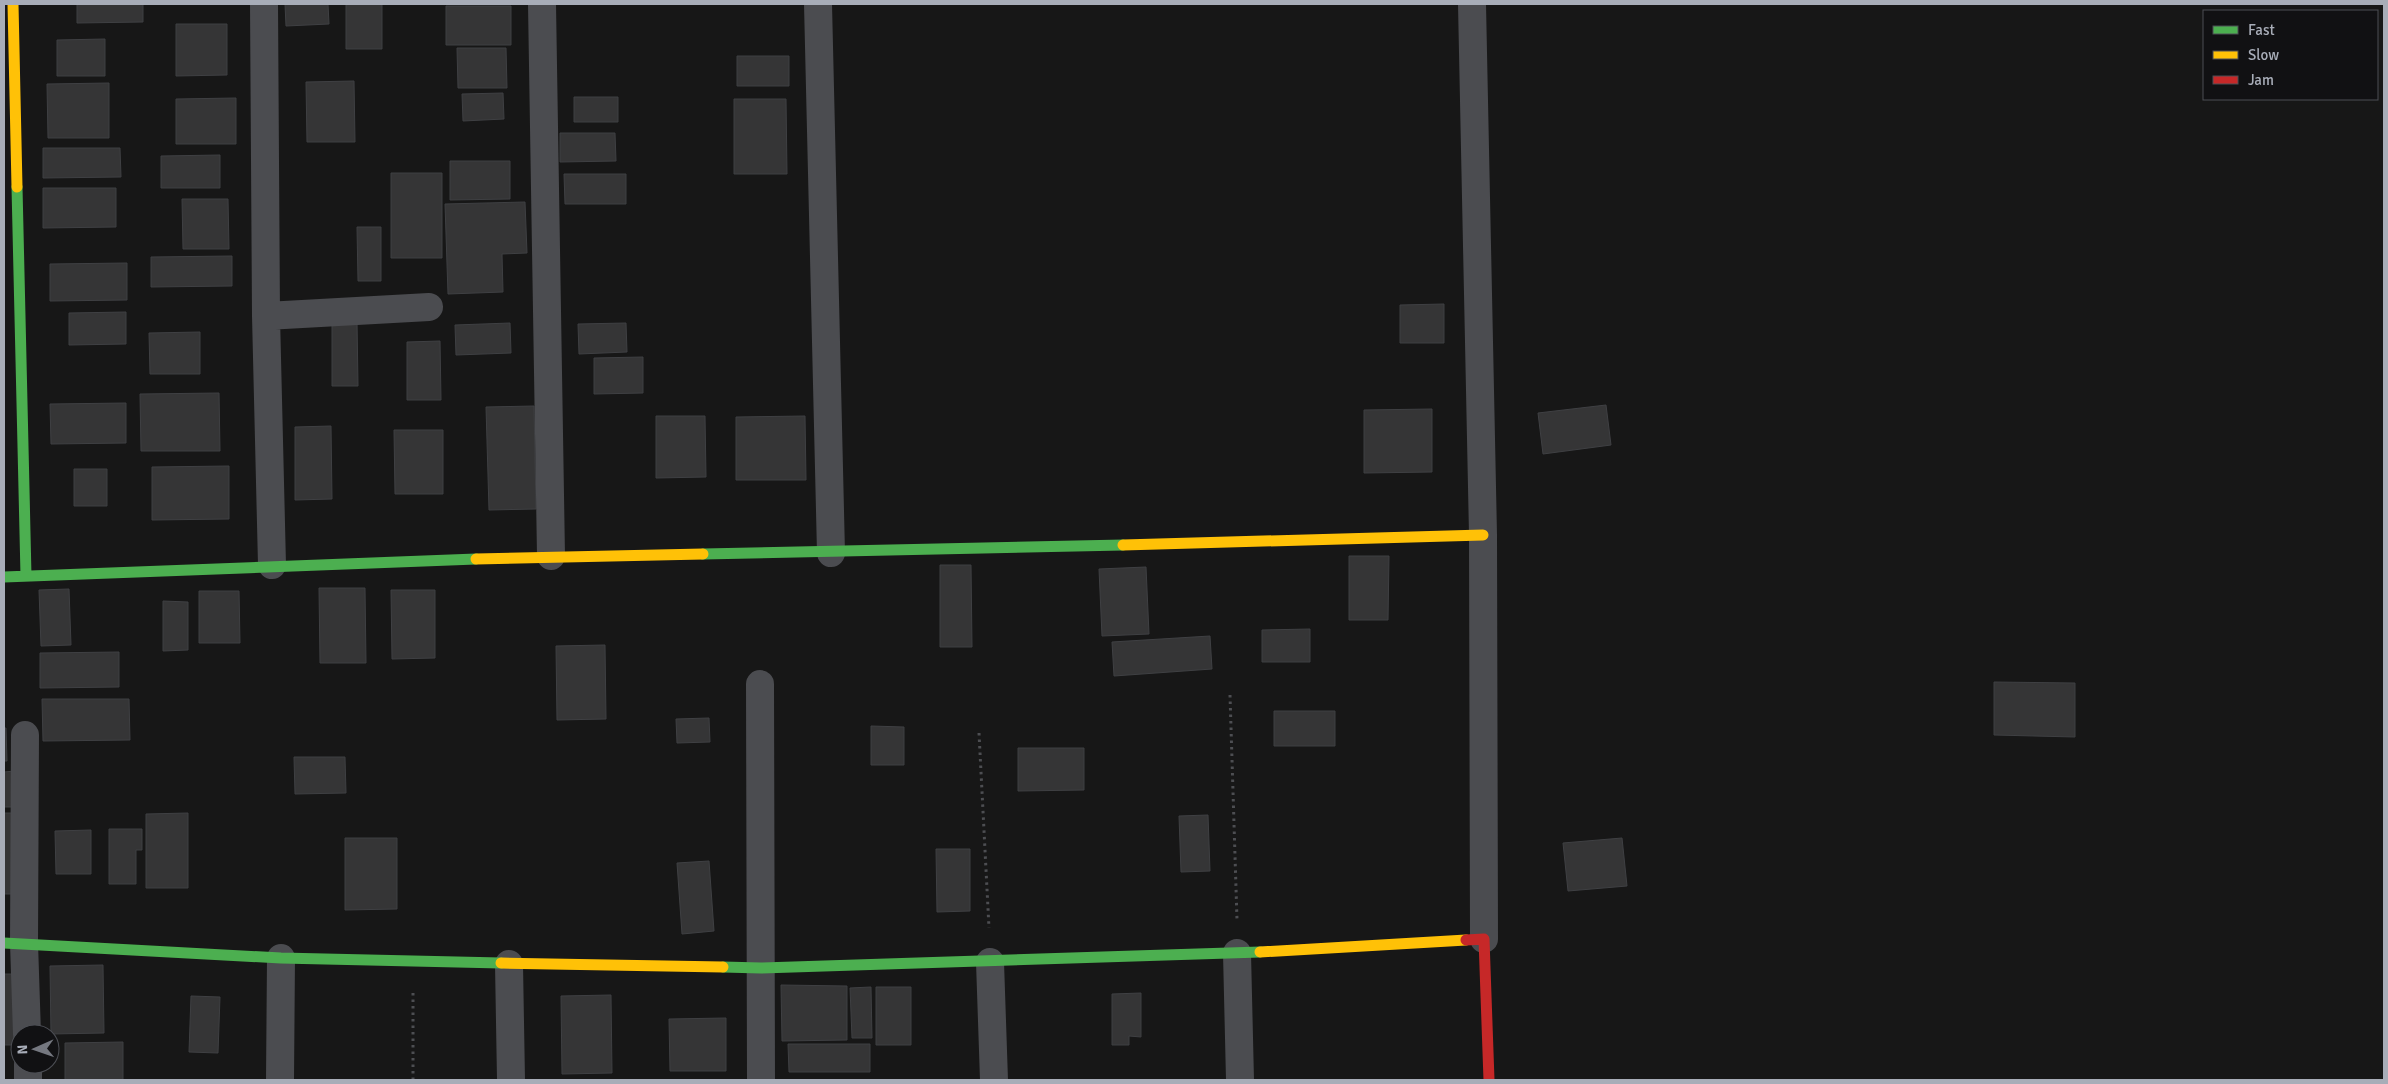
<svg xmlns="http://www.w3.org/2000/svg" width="2388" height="1084" font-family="Signika,sans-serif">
<rect width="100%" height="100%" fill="#171717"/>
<path fill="#353536" stroke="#3f4043" d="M77 4H143V22L77 23Z
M285 4H328L329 24 286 26Z
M346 4H382V49H346Z
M446 6H511V45H446Z
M176 24H227V75L176 76Z
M105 39V76H57V40Z
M457 48H506L507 88H458Z
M737 56H789V86H737Z
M354 81 355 142H307L306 82Z
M109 83V138H48L47 84Z
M503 93 504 119 463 121 462 94Z
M574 97H618V122H574Z
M236 98V144H176V99Z
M734 99H786L787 174H734Z
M560 133H615L616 161 560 162Z
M43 148H120L121 177 43 178Z
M220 155V188H161V156Z
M450 161H510V199L450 200Z
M391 173H442V258H391Z
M564 174H626V204H565Z
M43 188H116V227L43 228Z
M182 199H228L229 249H183Z
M525 202 527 253 502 254 503 292 448 294 445 204Z
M357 227H381V281H358Z
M232 256V286L151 287V257Z
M127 263V300L50 301V264Z
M1444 304V343H1400V305Z
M126 312V344L69 345V313Z
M332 322H357L358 386H332Z
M510 323 511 353 456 355 455 325Z
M626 323 627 352 579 354 578 324Z
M200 332V374H150L149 333Z
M440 341 441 400H407V342Z
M643 357V393L594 394V358Z
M219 393 220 451H141L140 394Z
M126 403V443L51 444 50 404Z
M1606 405 1611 445 1543 454 1538 413Z
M534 406 536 509 489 510 486 407Z
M1432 409V472L1364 473V410Z
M656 416H705L706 477 656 478Z
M805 416 806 480H736V417Z
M331 426 332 499 295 500V427Z
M394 430H443V494H395Z
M229 466V519L152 520V467Z
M74 469H107V506H74Z
M1349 556H1389L1388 620H1349Z
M940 565H971L972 647H940Z
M1146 567 1149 634 1102 636 1099 569Z
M319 588H365L366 663H320Z
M69 589 71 645 41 646 39 590Z
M391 590H435V658L392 659Z
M199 591H239L240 643H199Z
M163 601 188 602V650L163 651Z
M1310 629V662H1262V630Z
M1210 636 1212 669 1114 676 1112 642Z
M605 645 606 719 557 720 556 646Z
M119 652V687L40 688V653Z
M1994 682 2075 683V737L1994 735Z
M42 699H129L130 740 43 741Z
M1274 711H1335V746H1274Z
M709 718 710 742 677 743 676 719Z
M871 726 904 727V765H871Z
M4 728H6L7 761H4Z
M1018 748H1084V790L1018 791Z
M294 757H345L346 793 295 794Z
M15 771 17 807H4V772Z
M4 813H13L15 894H4Z
M188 813V888H146V814Z
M1208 815 1210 871 1181 872 1179 816Z
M109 829H142V850H136V884H109Z
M91 830V874H56L55 831Z
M345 838H397V909L345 910Z
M1622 838 1627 886 1568 891 1563 843Z
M936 849H970V911L937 912Z
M709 861 714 931 682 934 677 863Z
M103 965 104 1033 51 1034 50 966Z
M4 974H19L20 1045H4Z
M781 985 847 986V1040L782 1041Z
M871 987 872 1038H852L850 988Z
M876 987H911V1045H876Z
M1141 993V1037L1129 1036V1045H1112V994Z
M611 995 612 1073 562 1074 561 996Z
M191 996 220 997 218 1053 189 1052Z
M726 1018V1071H670L669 1019Z
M123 1042V1080H65V1043Z
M788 1044H870V1072H789Z"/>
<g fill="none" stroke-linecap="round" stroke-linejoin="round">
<path stroke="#4d4e52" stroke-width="3" stroke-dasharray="2.5 4" stroke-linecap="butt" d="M1230 695 1237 920
M979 733 989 928
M413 1080V993"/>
<path stroke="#4b4c50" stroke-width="28" d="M264 4 266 316 272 565
M542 4 551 556
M818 4 831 553
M1472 4 1483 535 1484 939
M266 316 429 307
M760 684 761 1080
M25 735 24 943 27 1034
M1237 953 1240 1080
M990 962 994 1080
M509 964 511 1080
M28 1064V1080
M280 1080 281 958"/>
<path stroke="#4caf50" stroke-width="11" d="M17 187 26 576
M703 554 1123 545
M4 577 476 559
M4 943 281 958 501 963
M723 967 761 968 1260 952"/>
<path stroke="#ffc107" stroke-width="11" d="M13 4 17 187
M1123 545 1483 535
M476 559 703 554
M1260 952 1466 940
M501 963 723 967"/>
<path stroke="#c62828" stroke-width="11" d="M1466 940 1484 939 1489 1080"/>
</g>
<rect width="2388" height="1084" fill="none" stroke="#a8adb8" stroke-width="10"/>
<rect x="2203" y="10" width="175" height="90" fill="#111113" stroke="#4d4f55"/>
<rect x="2213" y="26" width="25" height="8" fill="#4caf50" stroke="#4d4f55"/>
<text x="2248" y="35" font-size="15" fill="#a8adb8">Fast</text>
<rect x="2213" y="51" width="25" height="8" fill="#ffc107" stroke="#4d4f55"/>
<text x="2248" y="60" font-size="15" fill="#a8adb8">Slow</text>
<rect x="2213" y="76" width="25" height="8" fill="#c62828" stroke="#4d4f55"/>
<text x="2248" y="85" font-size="15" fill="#a8adb8">Jam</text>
<g transform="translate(35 1049) rotate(268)"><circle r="24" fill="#111113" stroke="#4d4f55"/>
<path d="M0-4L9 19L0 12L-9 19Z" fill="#757880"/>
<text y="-8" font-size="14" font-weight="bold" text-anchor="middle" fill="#a8adb8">N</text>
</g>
</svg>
